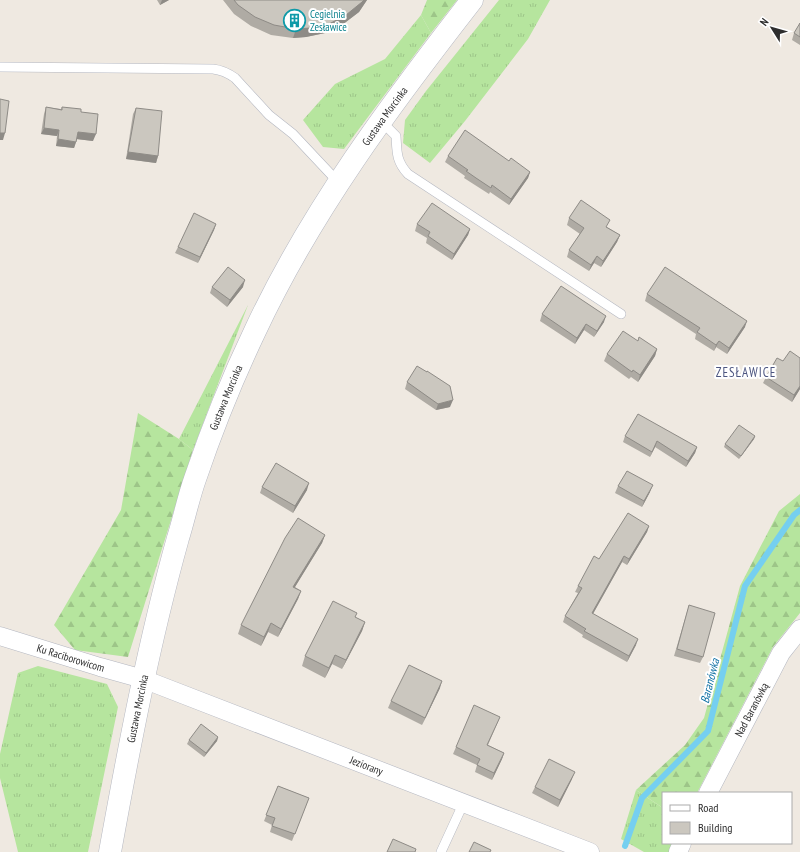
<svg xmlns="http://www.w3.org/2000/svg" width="800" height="852" font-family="'PT Sans Narrow',sans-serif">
<defs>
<pattern id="grass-tufts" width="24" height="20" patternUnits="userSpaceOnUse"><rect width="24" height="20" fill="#b6e59e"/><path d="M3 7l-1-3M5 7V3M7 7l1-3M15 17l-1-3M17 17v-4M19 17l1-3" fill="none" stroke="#9dc588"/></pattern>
<pattern id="forest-firs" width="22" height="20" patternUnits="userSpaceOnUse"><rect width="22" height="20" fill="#b6e59e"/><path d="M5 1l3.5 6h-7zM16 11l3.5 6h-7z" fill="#9dc588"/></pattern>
</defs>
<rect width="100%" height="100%" fill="#efe9e1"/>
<path fill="url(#grass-tufts)" d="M499 0H550L528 39 465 121 430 163 403 143 405 120 426 91Z
M421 15 431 33 344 149 323 147 303 120 335 84 385 59Z
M248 305 193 450 179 439Z
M38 666 107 684 118 707 88 852H18L0 778V754L18 673Z
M636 790 663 808V843H674L670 852H644L621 839Z"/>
<path fill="url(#forest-firs)" d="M427 0H457L431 33 421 15Z
M138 413 179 439 193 450 128 657 75 650 54 625 121 510Z
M800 494V613L773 647 697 793H663V808L636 790 685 745 704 718 740 586 779 511Z"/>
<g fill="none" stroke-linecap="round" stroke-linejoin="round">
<path stroke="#75cff0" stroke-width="6" d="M625 846 642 798 708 731 745 586 794 515 800 510"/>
<defs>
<path id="lane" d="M0 67 213 69C222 70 228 73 235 78L269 115 293 134 339 183
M381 121 396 136C397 152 396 161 408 174L621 314
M441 852 464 802"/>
<g id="street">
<path id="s1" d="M0 636 100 667 143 679 590 852"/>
<path id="s2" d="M708 793 781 653 800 629"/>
<path d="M678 852 682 843"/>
</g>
<g id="secondary">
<path id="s3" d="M110 852C129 747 149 642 178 538 184 519 188 499 195 479 212 429 232 379 255 331 311 211 391 104 472 0"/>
</g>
</defs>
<use href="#lane" stroke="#b4b7c1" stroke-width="10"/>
<use href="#street" stroke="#b4b7c1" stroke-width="19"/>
<use href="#secondary" stroke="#b4b7c1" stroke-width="23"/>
<use href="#lane" stroke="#fff" stroke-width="9"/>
<use href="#street" stroke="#fff" stroke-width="18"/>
<use href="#secondary" stroke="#fff" stroke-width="22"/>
</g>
<path fill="#afaba4" d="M157 0H169L160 5Z
M223 0H367L359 12 342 25 325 33 306 37 293 38 271 35 251 26 234 14Z
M800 23V45L792 40 794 33Z
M46 107 61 109 62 107 81 112 93 141 77 139 74 148 56 146 57 136 41 134 44 114Z
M136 108 158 156 156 163 126 159 133 114Z
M448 156 509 161 530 172 528 178 509 205 490 192 489 194 464 178 465 176 445 162Z
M569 218 607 227 620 235 617 242 601 267 594 263 589 271 567 257 569 250 580 234 567 225Z
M216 224 214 230 198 263 175 253 178 247Z
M417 224 470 229 468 235 452 260 426 243 427 238 415 231Z
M212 287H243L227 307 210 293Z
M647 294 745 327 727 354 716 347 714 351 695 339 696 334 645 301Z
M542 314 604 322 594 337 584 330 575 344 540 321Z
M638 341 657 349 655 356 638 382 631 377 629 379 604 361 607 354Z
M783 361 800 389 792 402 763 383 766 377Z
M427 372 450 407 436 410 405 389 407 382Z
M625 436 697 447 695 453 686 467 655 447 650 457 623 442Z
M755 436 754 439 739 459 724 447 725 444Z
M618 486 650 492 642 507 615 493Z
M262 487 307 490 293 513 260 493Z
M649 526 647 532 627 565 622 562 593 614 636 645 627 662 582 637 583 635 563 622 565 616 578 593 575 592 578 586 599 559Z
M325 535 322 543 295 587 301 591 298 599 278 637 268 632 261 646 238 634 241 625Z
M689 605 703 657 700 663 674 656Z
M357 613 355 617 365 622 362 631 342 669 332 664 325 678 302 666 305 656Z
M440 688 422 725 388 708 391 701Z
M500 717 488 745 504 753 502 759 492 780 475 772 477 765 453 754 456 747Z
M218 737 217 741 204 757 187 744 189 740Z
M572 779 558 807 532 793 535 787Z
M278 786 309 798 292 841 270 832 272 825 264 821Z"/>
<path fill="#8e8b86" d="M162 0H169L160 5Z
M364 0H367L359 12 342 25 325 33 306 37 293 38 296 29Z
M44 128 59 130 57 136 41 134Z
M78 132 96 134 93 141 76 139Z
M0 133H5L3 140H0Z
M58 139 76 142 74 148 56 146Z
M128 152 158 156 156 163 126 159Z
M530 172 528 178 509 205 511 199Z
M216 224 214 230 198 263 200 257Z
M470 229 468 235 452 260 454 254Z
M620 235 617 242 601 267 603 261Z
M597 256 594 263 589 271 591 265Z
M245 280 243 287 227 307 230 300Z
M606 316 604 322 594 337 597 331Z
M747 321 745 327 727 354 729 348Z
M586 324 584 330 575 344 577 338Z
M719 341 714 351 716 345Z
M657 349 655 356 638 382 640 375Z
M800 386V389L792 402 794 395Z
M453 400 450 407 436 410 438 404Z
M755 436 754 439 739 459 741 456Z
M657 441 655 447 650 457 652 452Z
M697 447 695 453 686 467 688 461Z
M309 483 307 490 293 513 295 506Z
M653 485 650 492 642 507 644 501Z
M649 526 647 532 627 565 629 559Z
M325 535 322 543 290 595 293 587Z
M624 556 622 562 590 619 592 613Z
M301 591 298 599 278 637 281 629Z
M365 622 362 631 342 669 346 660Z
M271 623 268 632 261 646 264 637Z
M638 639 636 645 627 662 629 656Z
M335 655 332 664 325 678 329 668Z
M442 681 440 688 422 725 425 718Z
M218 737 217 741 204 757 206 753Z
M504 753 502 759 492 780 494 773Z
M575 772 572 779 558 807 560 800Z"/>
<path fill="#cbc7bf" stroke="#8e8b86" d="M234 0H364L362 2 346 15 329 24 310 28 296 29 274 25 255 17 238 5Z
M800 23V37L794 33Z
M0 99 9 101 5 133H0Z
M46 107 62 110V107L81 109V112L98 114 96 134 78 132 76 142 58 139 59 130 44 128Z
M136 108 162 111 158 156 128 152Z
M465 130 509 161 511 158 530 172 511 199 492 185 491 188 476 178 466 171 468 170 448 156Z
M581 200 610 220 606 227 620 235 603 261 597 256 591 265 569 250 584 228 569 218Z
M432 203 470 229 454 254 428 236 430 232 417 224Z
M194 213 216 224 200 257 178 247Z
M228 267 245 280 230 300 212 287Z
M665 267 747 321 729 348 719 341 716 345 697 332 700 328 647 294Z
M561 286 606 316 597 331 586 324 577 338 542 314Z
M623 331 638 341 639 337 657 349 640 375 633 370 632 372 607 354Z
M790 351 800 358V386L794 395 766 377 777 358 783 361Z
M417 366 427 372V371L450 386 453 400 438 404 407 382Z
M638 414 697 447 688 461 657 441 652 452 625 436Z
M739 425 755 436 741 456 725 444Z
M276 463 309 483 295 506 262 487Z
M627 471 653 485 644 501 618 486Z
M628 513 649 526 629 559 624 556 592 613 638 639 629 656 584 631 586 629 565 616 582 588 578 586 594 556 599 559Z
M298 518 325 535 293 587 301 591 281 629 271 623 264 637 241 625 285 538Z
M333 601 357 613 355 617 365 622 346 660 335 655 329 668 305 656Z
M689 605 715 613 703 657 677 649Z
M409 665 442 681 425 718 391 701Z
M474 705 500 717 487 745 504 753 494 773 477 765 480 759 456 747Z
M201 724 218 737 206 753 189 740Z
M549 759 575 772 560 800 535 787Z
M278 786 309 798 295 834 272 826 275 818 266 815Z
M393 839 416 849 415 852H387Z
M474 842 491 850 490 852H469Z"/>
<defs>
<symbol id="building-ring" viewBox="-11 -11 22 22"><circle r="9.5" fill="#fff" stroke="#0f9aa8" stroke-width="1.5"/><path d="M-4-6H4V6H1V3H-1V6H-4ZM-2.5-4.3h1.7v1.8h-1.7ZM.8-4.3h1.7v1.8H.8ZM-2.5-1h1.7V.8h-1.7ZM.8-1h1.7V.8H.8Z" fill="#0f9aa8"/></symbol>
</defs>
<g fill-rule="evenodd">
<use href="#building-ring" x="282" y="8" width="25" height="25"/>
</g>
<g text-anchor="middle" stroke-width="4" stroke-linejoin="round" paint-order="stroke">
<g font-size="11" fill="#0d838f" stroke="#fff" text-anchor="start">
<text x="310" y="18">Cegielnia<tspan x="310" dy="13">Zesławice</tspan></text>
</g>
<g font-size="11" fill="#2e2e2e" stroke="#fff">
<text dy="4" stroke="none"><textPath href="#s3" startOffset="794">Gustawa Morcinka</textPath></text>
<text dy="4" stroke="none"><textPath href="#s3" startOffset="470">Gustawa Morcinka</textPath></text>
<text dy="4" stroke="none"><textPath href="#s1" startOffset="74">Ku Raciborowicom</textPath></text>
<text dy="4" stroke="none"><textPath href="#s3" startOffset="146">Gustawa Morcinka</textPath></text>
<text dy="4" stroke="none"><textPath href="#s2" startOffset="94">Nad Baranówką</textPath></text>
<text dy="4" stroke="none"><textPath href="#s1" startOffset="389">Jeziorany</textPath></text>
</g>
<g font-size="12" font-style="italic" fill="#0d6fa3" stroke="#fff">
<text transform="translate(710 681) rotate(-76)" y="4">Baranówka</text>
</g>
<g font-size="13" letter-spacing="1" fill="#4d5680" stroke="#fff">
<text x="746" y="377">ZESŁAWICE</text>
</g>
</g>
<rect x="662" y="792" width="130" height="52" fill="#ffffff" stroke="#ababab"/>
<rect x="670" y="805" width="20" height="6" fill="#ffffff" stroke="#ababab"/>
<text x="698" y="812" font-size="12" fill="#2e2e2e">Road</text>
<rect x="670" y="822" width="20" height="12" fill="#cbc7bf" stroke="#ababab"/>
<text x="698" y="832" font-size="12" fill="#2e2e2e">Building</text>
<g transform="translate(772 28) rotate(307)" stroke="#ffffff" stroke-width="3" paint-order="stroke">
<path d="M0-3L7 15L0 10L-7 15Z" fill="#2e2e2e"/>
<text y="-6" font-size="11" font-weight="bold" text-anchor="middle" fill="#2e2e2e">N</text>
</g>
</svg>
